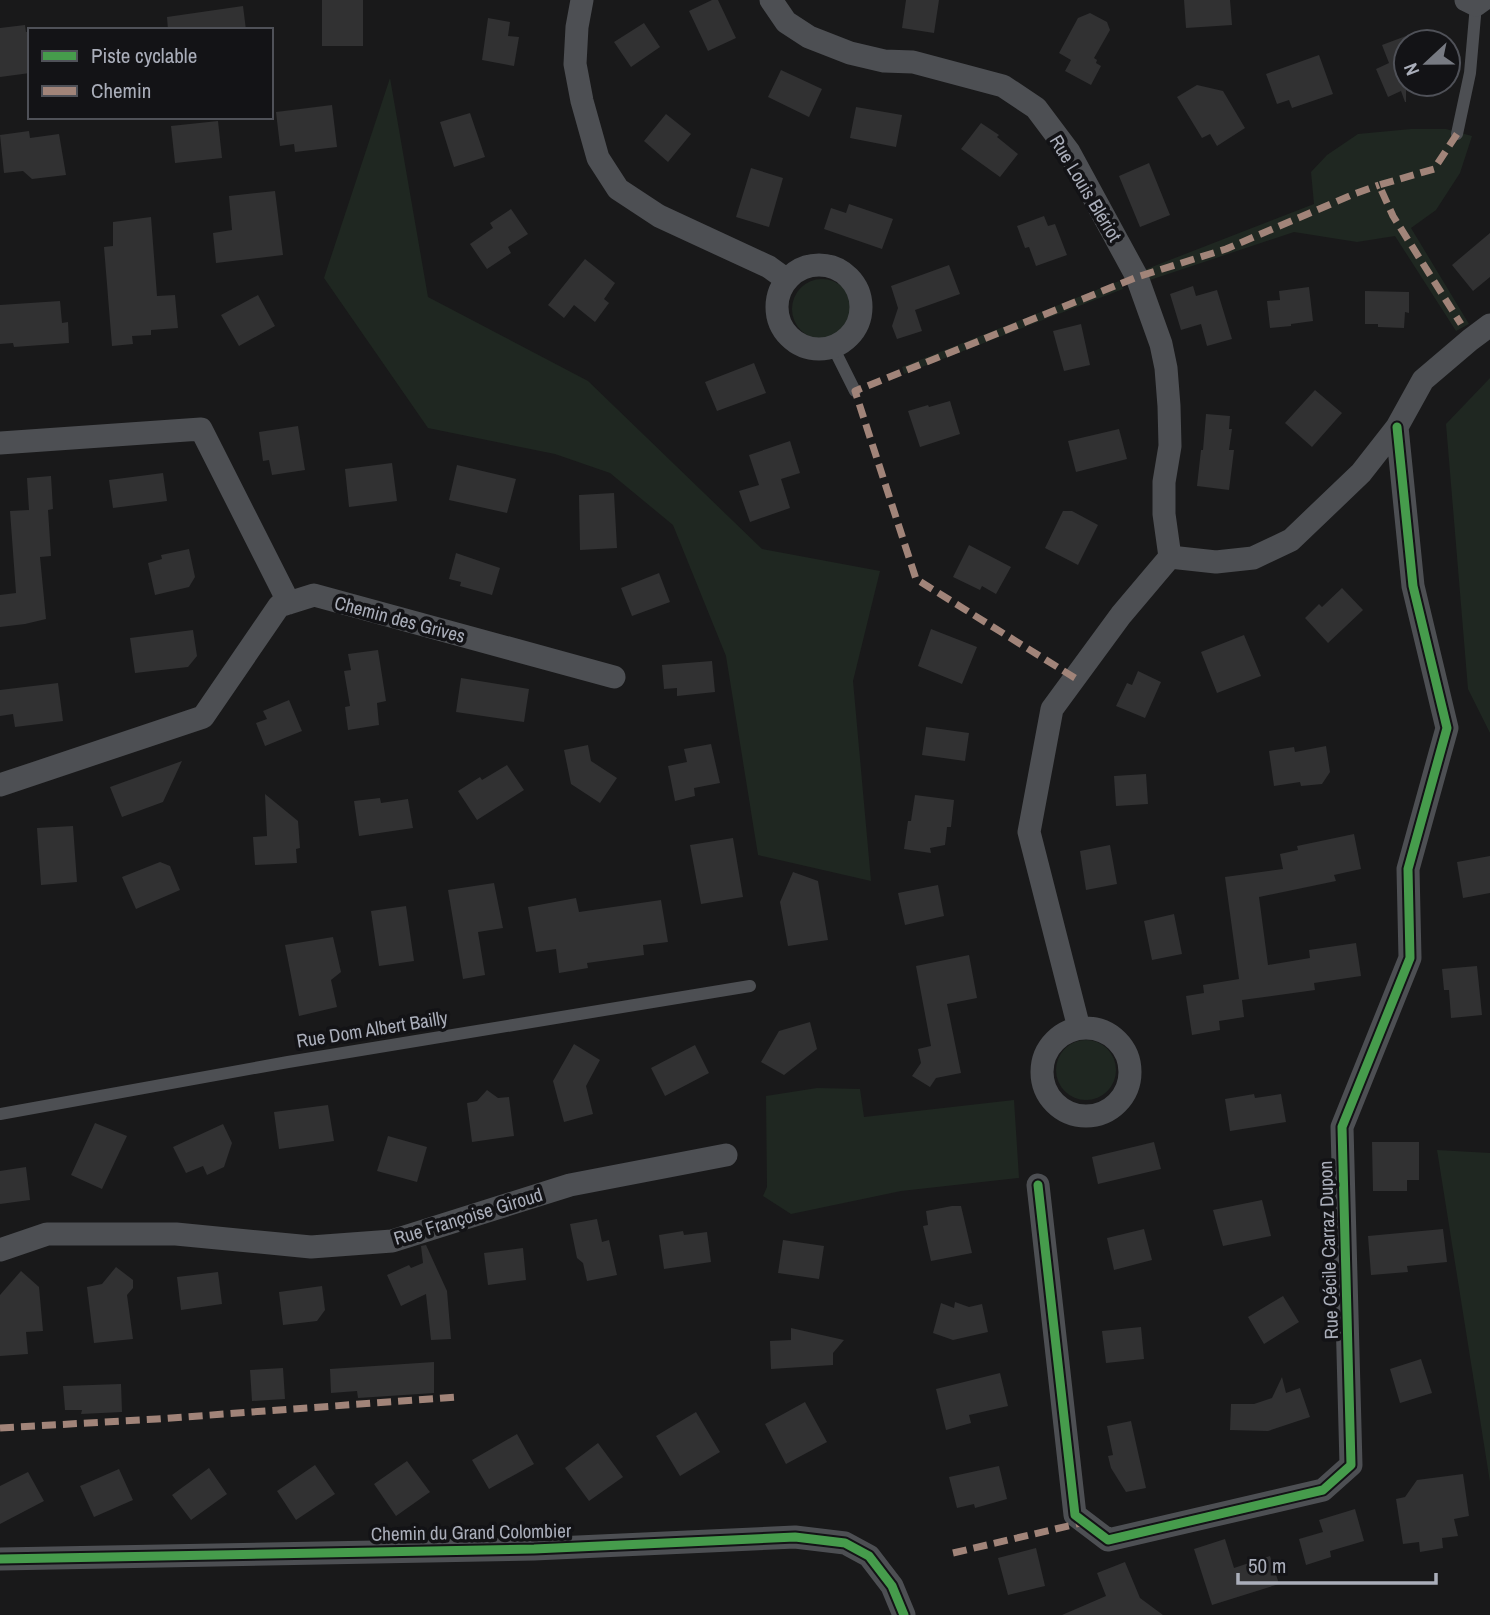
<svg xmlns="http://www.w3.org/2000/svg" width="1490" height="1615" font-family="'Archivo Narrow',sans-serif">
<rect width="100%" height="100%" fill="#19191a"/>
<path fill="#1f2721" d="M390 78 428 297 588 381 762 549 880 571 853 681 871 881 758 855 726 656 673 525 610 473 555 454 428 428 324 278Z
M1411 129H1446L1472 136 1460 173 1436 210 1411 228 1469 324 1456 331 1395 236 1357 242 1294 232 1147 281 1144 270 1314 204 1311 172 1327 155 1358 134Z
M792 309a30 30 0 1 1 60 0a30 30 0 1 1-60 0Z
M1119 281 1123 289 904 374 902 367Z
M1490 378V733L1468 689 1446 424Z
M1056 1070a30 30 0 1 1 60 0a30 30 0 1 1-60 0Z
M817 1088 860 1089 864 1117 1014 1100 1019 1178 901 1191 791 1214 763 1196 767 1187 766 1096Z
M1437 1150 1490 1153V1482Z"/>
<path fill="#313132" d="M322 0H363V46H322Z
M712 0H718L736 38 708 51 689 11Z
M906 0H939L934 33 902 28Z
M1184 0H1230L1232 25 1186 28Z
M243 6 246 30H168L167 17Z
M1090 13 1107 22 1110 30 1094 58 1097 60 1096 63 1101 66 1091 85 1065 71 1071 60 1059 53 1078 18Z
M488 18 510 22 508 36 519 37 514 66 482 60Z
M644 23 660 47 631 67 614 42Z
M25 25 26 32H30V73L0 77V28Z
M1406 36V102H1405L1401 91 1388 97 1376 69 1389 63 1382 45Z
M1319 55 1333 94 1292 108 1289 100 1277 104 1266 74Z
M781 70 822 89 809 117 768 97Z
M1197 85 1223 91 1245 128 1217 146 1210 134 1202 138 1177 97Z
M332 105 337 147 295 152 294 144 280 146 276 112Z
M856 107 902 115 896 147 850 138Z
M470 113 485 157 454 167 440 122Z
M666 114 691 134 668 162 644 141Z
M218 121 222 158 175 163 171 126Z
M981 123 999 135 997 137 1018 154 1000 177 961 149Z
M29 131 30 138 59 134 66 175 32 179 23 171 4 173 0 135Z
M1149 163 1170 215 1140 227 1119 176Z
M751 168 783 178 769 227 736 217Z
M275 191 283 255 216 263 213 233 232 230 229 196Z
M849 204 893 219 882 249 824 229 831 208 846 213Z
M511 209 528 234 508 247 511 253 487 269 470 244 493 228 490 223Z
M1044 216 1048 226 1055 224 1067 255 1036 266 1029 247 1025 248 1017 226Z
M151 217 157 296 175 295 178 328 151 330V335L132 336 133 344 112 346 104 247 113 246V222Z
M1490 233V277L1473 291 1452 265Z
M585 259 615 283 604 299 609 303 595 322 574 305 564 318 548 305Z
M949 265 960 294 915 310 922 331 897 339 892 326 898 308 891 286Z
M1193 286 1196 296 1217 290 1232 339 1207 346 1201 324 1181 330 1170 294Z
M1309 287 1313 321 1291 324V326L1270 328 1267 301 1280 300 1279 291Z
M1365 291 1409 292V313L1405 312 1404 328 1378 327V324H1365Z
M258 295 275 326 239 346 221 315Z
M60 301 62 323 68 322 69 343 14 347 13 343 0 344V305Z
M1081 324 1090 365 1064 371 1053 331Z
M754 363 766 393 717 411 705 382Z
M1315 390 1342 413 1312 447 1285 423Z
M950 401 960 434 920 447 908 411 928 405 929 407Z
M1206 414 1230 416 1229 429H1232L1229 450H1234L1229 490 1197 486 1201 450H1203Z
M298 426 305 470 272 475 269 460 263 461 259 432Z
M1119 429 1127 459 1076 472 1068 441Z
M790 441 800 473 781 479 790 508 750 522 739 491 759 485 749 455Z
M392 463 397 501 349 507 345 469Z
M457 465 516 479 507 513 449 500Z
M163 473 167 501 113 508 109 480Z
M51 476 53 509 48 510 51 556 40 557 46 619 25 624 0 627V595L16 593 10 511 29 510 27 478Z
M614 493 617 548 580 550 579 495Z
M1063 511H1072L1098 525 1078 565 1045 548Z
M969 545 1011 567 996 594 982 586 980 590 953 577Z
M189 549 195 577 189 587 155 595 148 563 162 559 161 555Z
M456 553 500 568 492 595 460 586 461 582 449 579Z
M659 573 670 602 632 616 621 588Z
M1342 588 1363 610 1328 643 1305 618 1319 604 1322 607Z
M931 629 977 647 962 684 918 666Z
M193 630 197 656 188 667 135 673 130 638Z
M1244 635 1261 676 1217 693 1201 652Z
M378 650 386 701 377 703 379 725 348 730 345 707 350 706 344 671 351 670 348 654Z
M712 661 715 692 677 696V688L664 689 662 665Z
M1138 671 1161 682 1145 718 1116 706 1127 683 1132 685Z
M461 678 529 689 524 722 456 712Z
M58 683 63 721 15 727 13 714 0 716V690Z
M289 700 302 731 265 746 256 723 267 719 263 711Z
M926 727 969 733 965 761 922 755Z
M711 744 720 783 694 788 695 796 675 801 668 766 687 762 684 749Z
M588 745 591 761 617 778 600 803 571 784 564 750Z
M1326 746 1330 772 1322 784 1301 786 1300 782 1274 786 1269 751 1294 747 1295 752Z
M182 761 163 802 122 817 110 787Z
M507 765 524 790 477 820 458 791 480 777 482 780Z
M1146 774 1148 804 1116 806 1114 776Z
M265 794 298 821 300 848 296 849 297 863 255 865 253 837 267 836Z
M915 795 954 800 951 827H947L945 845 930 848 931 853 904 849 908 821H911Z
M380 798 381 803 408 799 413 828 359 836 354 801Z
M73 826 77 882 41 885 37 828Z
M1354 834 1361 869 1334 875 1336 881 1259 897 1268 965 1310 958 1309 950 1356 943 1361 976 1314 983 1315 990 1242 1000 1244 1017 1219 1021 1220 1030 1192 1035 1186 996 1204 993 1203 985 1239 979 1225 877 1283 869 1280 854 1298 850 1297 846Z
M733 838 743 897 701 904 690 845Z
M1110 845 1117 884 1086 890 1080 851Z
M1490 856V893L1463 898 1457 862Z
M160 862 170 866 180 890 136 909 122 877Z
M793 872 818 881 828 940 788 946 780 902Z
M494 883 503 928 478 932 485 975 463 979 448 890Z
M938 885 944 916 905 925 898 893Z
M576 898 579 912 661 900 668 942 643 945 644 955 587 963 588 968 559 973 556 949 536 952 528 907Z
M406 906 414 961 379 966 371 911Z
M1174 914 1182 954 1152 960 1144 921Z
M333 937 341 972 331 980 337 1007 299 1016 285 945Z
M969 955 977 998 947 1004 961 1073 936 1078 930 1087 912 1076 921 1063 918 1049 931 1046 916 966Z
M1477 966 1482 1015 1451 1018 1449 990H1444L1442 969Z
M810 1022 817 1049 784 1075 761 1062 779 1031Z
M574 1044 600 1060 586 1086 593 1114 564 1122 553 1081Z
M695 1045 709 1073 665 1096 651 1068Z
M487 1090 498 1098 509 1097 514 1136 472 1142 467 1103 477 1101Z
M1254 1094 1255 1098 1281 1094 1286 1122 1230 1131 1225 1099Z
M328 1105 334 1141 279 1149 274 1112Z
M95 1123 127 1136 102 1189 71 1175Z
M223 1124 232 1143 224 1167 207 1175 203 1166 186 1173 173 1147Z
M388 1136 427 1147 417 1182 377 1171Z
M1154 1142 1161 1169 1098 1184 1092 1157Z
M1372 1142H1419V1180H1407V1191H1373Z
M26 1167 30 1200 0 1204V1171Z
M1262 1200 1271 1236 1223 1246 1213 1210Z
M952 1206H961L972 1253 931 1261 923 1226 928 1225 926 1211Z
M597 1219 602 1242 609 1240 617 1275 587 1281 583 1263 577 1258 570 1224Z
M1144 1229 1152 1260 1114 1270 1107 1238Z
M1443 1229 1447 1262 1407 1266 1408 1272 1371 1275 1368 1236Z
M683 1231 684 1235 707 1232 711 1262 664 1269 659 1235Z
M783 1240 824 1246 819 1279 778 1273Z
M426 1245 447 1291 451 1339 431 1340 426 1294 401 1306 387 1275 409 1265 411 1268 423 1263 421 1246Z
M523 1248 526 1280 488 1285 484 1253Z
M116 1267 133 1280V1288L127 1295 133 1339 94 1343 87 1287 102 1284Z
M21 1271 39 1287 43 1331 26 1332 28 1354 0 1356V1295Z
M218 1272 222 1304 181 1310 177 1277Z
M322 1286 325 1310 317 1321 283 1325 279 1292Z
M1283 1296 1299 1322 1264 1344 1248 1317Z
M955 1302 969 1307 982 1304 988 1332 953 1340 933 1333 941 1303 954 1308Z
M1141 1327 1144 1359 1106 1363 1102 1331Z
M791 1328 844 1340 833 1353V1365L771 1369 770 1341 791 1340Z
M1421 1359 1432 1393 1400 1403 1390 1369Z
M434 1362V1393L358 1398 357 1391 331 1393 330 1369Z
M283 1368 285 1399 252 1401 250 1370Z
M1000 1373 1008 1406 969 1415 971 1423 946 1430 936 1389Z
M1282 1377 1286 1393 1300 1388 1310 1417 1268 1431 1230 1430 1231 1404H1254L1272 1398Z
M121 1384 122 1412 81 1414 82 1410H65L63 1386Z
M805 1402 827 1442 786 1464 765 1424Z
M696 1412 720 1452 680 1476 656 1436Z
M1131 1421 1146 1488 1126 1492 1111 1468 1108 1456 1113 1455 1107 1426Z
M517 1434 534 1464 489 1489 472 1460Z
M598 1443 623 1477 589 1501 565 1468Z
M407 1461 430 1492 396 1516 374 1484Z
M315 1465 335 1494 296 1520 277 1491Z
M999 1466 1007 1499 975 1508 974 1504 957 1508 949 1477Z
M209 1468 227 1494 191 1520 172 1495Z
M119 1469 133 1500 94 1517 80 1486Z
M28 1472 44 1501 0 1524V1486Z
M1463 1474 1469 1516 1454 1519 1458 1536 1442 1538 1443 1548 1420 1552 1419 1542 1403 1544 1396 1499 1405 1497 1417 1480Z
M1355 1509 1364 1541 1330 1551 1331 1557 1306 1565 1299 1539 1323 1532 1319 1520Z
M1225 1539 1234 1568 1270 1556 1279 1584 1212 1605 1194 1549Z
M1036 1548 1045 1586 1008 1595 998 1558Z
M1125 1562 1140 1598 1163 1615H1062L1106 1596 1097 1573Z"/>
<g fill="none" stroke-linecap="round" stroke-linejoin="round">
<path stroke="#4d4f53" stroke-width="12" d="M1457 134 1470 73 1476 5
M833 347 855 391
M0 1114 288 1062 750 986"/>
<path stroke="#4d4f53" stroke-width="23" d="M582 0 577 27 575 64 582 101 598 158 618 189 659 216 769 267 787 280
M771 0 786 22 809 37 850 53 884 61 913 62 1003 86 1036 108 1069 152 1137 277 1161 344 1166 368 1169 406 1170 446 1164 482V514L1170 557
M1466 0 1476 5 1483 0
M777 307a42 42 0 1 1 84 0a42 42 0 1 1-84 0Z
M0 443 201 429 289 603
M0 785 203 717 279 606 314 595 614 677
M1042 1072a44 44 0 1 1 88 0a44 44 0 1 1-88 0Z
M1079 1028 1029 832 1052 709 1121 615 1170 557 1216 562 1253 558 1291 540 1361 473 1397 427 1423 380 1470 340 1490 325
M1038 1185 1075 1515 1108 1540 1323 1490 1351 1465 1342 1127 1410 958 1408 869 1447 728 1413 586 1397 427
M0 1250 47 1234H176L311 1247 392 1241 570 1185 726 1155
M0 1559 534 1549 795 1537 845 1543 869 1556 892 1586 904 1615"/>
<path stroke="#a18479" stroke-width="7" stroke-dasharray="14 7" stroke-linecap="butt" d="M1457 134 1434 169 1379 185 1393 216 1461 324
M1075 678 916 579 855 391 1137 277 1226 249 1354 194 1379 185
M0 1428 157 1419 456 1397
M953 1553 1085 1522"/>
<defs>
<path id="cycleway" d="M1038 1185 1075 1515 1108 1540 1323 1490 1351 1465 1342 1127 1410 958 1408 869 1447 728 1413 586 1397 427
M0 1559 534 1549 795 1537 845 1543 869 1556 892 1586 904 1615"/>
</defs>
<use href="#cycleway" stroke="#131316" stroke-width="13"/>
<use href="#cycleway" stroke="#469c4c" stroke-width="9"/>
</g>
<g text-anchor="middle" stroke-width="7" stroke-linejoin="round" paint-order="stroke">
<g font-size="19" fill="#aaaeba" stroke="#131316">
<text transform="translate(1086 188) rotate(59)" y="7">Rue Louis Blériot</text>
<text transform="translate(400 619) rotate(15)" y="7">Chemin des Grives</text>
<text transform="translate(372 1029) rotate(-9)" y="7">Rue Dom Albert Bailly</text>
<text transform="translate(468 1216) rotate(-17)" y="7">Rue Françoise Giroud</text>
<text transform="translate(1328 1250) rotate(-92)" y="7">Rue Cécile Carraz Dupon</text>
<text transform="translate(471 1532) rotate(-1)" y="7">Chemin du Grand Colombier</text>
</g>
</g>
<rect x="28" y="28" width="245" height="91" fill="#131316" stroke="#4f5158" stroke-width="2"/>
<rect x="42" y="51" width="35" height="10" fill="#469c4c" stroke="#4f5158" stroke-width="2"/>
<text x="91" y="63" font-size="21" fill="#aaaeba">Piste cyclable</text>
<rect x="42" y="86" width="35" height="10" fill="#a18479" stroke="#4f5158" stroke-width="2"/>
<text x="91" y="98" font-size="21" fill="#aaaeba">Chemin</text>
<g transform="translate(1427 63) rotate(248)"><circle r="33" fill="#131316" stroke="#4f5158" stroke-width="2"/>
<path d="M0-5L12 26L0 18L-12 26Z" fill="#777a82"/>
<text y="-10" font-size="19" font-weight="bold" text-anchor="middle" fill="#aaaeba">N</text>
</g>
<path d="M1238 1573v10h198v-10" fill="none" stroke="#aaaeba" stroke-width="3.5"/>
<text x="1248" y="1573" font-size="21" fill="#aaaeba" stroke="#131316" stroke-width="5" paint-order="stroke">50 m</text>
</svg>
